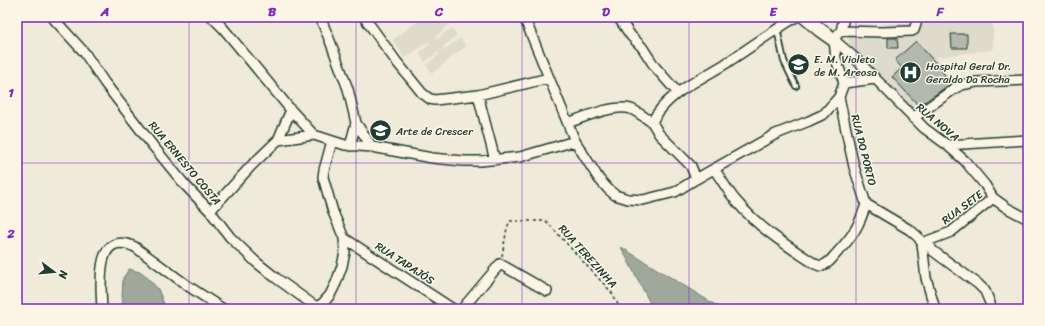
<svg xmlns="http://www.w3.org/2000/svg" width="1045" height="326" font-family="Sriracha,sans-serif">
<rect width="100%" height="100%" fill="#efeada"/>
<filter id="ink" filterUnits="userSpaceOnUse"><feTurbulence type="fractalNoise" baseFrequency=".025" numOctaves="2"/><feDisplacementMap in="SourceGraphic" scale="8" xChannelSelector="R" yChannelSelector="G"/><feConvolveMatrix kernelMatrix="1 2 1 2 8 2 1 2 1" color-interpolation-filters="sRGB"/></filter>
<g filter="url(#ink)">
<path fill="#dedbcc" d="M423 17H442L449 25 435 37 437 39 451 28 457 35 442 48 443 51 460 38 466 46 432 73 426 65 440 54 438 52 425 62 419 53 430 44 429 41 405 58 393 40Z
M920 17H993V50L935 57 954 86 915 111 911 109 850 45 848 40 849 36 856 34H883V24L919 22Z"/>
<path fill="#9fa89a" stroke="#6c7d71" d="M621 247 722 309H653Z
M129 269 143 273 158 289 166 309H124L122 300 123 278Z"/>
<path fill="#b5b9ad" stroke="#1f3d34" d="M951 34H967V48H952Z
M888 38H897L898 48H888Z
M916 41 941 69 950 84 925 102 924 101 919 106 892 77 902 68 895 60Z"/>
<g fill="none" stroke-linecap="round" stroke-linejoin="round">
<defs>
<path id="lane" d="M777 29 784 61 796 86"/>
<path id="street" d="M52 17 84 52 104 82 153 146 185 185 210 211 230 237 256 262 276 278 319 309
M212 17 223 28 291 110 314 135 345 145 372 147 432 158 463 161H480L520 157 575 141 599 179 608 189 615 195 628 199 643 200 675 192 696 179 776 134 809 121 824 114 839 97
M320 17 330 41 348 89 356 123 372 147
M364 17 396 61 422 93 430 99 435 100 478 95 549 78
M524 17 575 141
M618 17 631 36 642 47 655 67 678 93
M841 31 883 32 912 31 914 30 916 24 917 17
M838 34 841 31 844 17
M834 40 836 59 844 83 839 97 854 167 866 204 910 230 918 237 922 243 926 278 935 309
M834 40 855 58 924 128 947 145 965 161 985 185 993 198 1007 208 1028 219
M844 83 875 79
M478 95 495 160
M913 118 954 89 961 85 976 82 1028 80
M568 123C584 117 615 104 631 109 638 112 645 118 652 122
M278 140 314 135
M947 145 1028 140
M350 146 356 123
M714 169C722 180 728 192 737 202 760 229 786 245 815 264L820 266C827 265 831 260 835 255 852 237 859 227 866 204
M696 179 691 166 659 134 652 122C667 93 698 81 725 64 749 48 772 32 796 17
M210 211 251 166 278 140 291 110
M344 238 453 309
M927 242 933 251 978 284 985 291 990 303V309
M922 243 951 232 993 198
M102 309C101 286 94 228 135 247L188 286 223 309
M314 309 323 303 330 295 336 283 342 266 345 252 344 238 333 212 323 177 324 170 332 141
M462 309 500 264 547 291"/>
<path id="secondary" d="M805 17 820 30 834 40"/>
</defs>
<use href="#lane" stroke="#1f3d34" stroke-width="8"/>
<use href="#street" stroke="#1f3d34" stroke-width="12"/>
<use href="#secondary" stroke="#1f3d34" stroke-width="16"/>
<path stroke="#1f3d34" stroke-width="1.5" stroke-dasharray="3 3" stroke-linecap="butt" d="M502 256 507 228 510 221H546L613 294 620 309"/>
<use href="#lane" stroke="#fcf5e5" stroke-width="4.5"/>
<use href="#street" stroke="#fcf5e5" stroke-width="9"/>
<use href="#secondary" stroke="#fcf5e5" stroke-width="13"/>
</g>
</g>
<path fill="none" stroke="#7b2cbf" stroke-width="1" stroke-opacity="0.55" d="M189 17V309M356 17V309M522 17V309M689 17V309M856 17V309M17 163H1028"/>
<defs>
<symbol id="school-disc" viewBox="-11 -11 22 22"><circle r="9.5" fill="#1f3d34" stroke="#fcf5e5"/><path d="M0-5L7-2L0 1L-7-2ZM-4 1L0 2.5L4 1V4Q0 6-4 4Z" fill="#fff"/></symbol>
<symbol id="hospital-disc" viewBox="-11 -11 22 22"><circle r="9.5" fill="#1f3d34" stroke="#fcf5e5"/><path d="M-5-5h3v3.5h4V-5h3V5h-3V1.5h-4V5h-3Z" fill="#fff"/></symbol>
</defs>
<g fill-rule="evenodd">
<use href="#school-disc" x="786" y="52" width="25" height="25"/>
<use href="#hospital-disc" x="898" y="60" width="25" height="25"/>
<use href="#school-disc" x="368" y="118" width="25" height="25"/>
</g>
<g text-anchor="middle" stroke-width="3" stroke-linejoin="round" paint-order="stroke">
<g font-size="11" fill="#1f3d34" stroke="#fcf5e5" text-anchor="start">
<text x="814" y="63">E. M. Violeta<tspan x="814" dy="13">de M. Areosa</tspan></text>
<text x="926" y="70">Hospital Geral Dr.<tspan x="926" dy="13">Geraldo Da Rocha</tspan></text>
<text x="396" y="135">Arte de Crescer</text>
</g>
<g font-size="11" fill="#1f3d34" stroke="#fcf5e5">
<text transform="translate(938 122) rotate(40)" y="4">RUA NOVA</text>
<text transform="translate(864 150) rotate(76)" y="4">RUA DO PORTO</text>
<text transform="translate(185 163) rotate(50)" y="4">RUA ERNESTO COSTA</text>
<text transform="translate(962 207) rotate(-37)" y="4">RUA SETE</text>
<text transform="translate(588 256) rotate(48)" y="4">RUA TEREZINHA</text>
<text transform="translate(405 263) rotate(33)" y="4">RUA TAPAJÓS</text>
</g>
</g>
<rect width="1045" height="326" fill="none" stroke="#fcf5e5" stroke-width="44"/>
<g transform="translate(54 272) rotate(106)" stroke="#fcf5e5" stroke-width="3" paint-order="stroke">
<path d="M0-3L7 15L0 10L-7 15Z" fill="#1f3d34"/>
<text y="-6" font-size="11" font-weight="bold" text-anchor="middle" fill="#1f3d34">N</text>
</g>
<rect x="22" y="22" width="1001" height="282" fill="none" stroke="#7b2cbf" stroke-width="1.5"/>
<g font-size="13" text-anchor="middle" font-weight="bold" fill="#7b2cbf">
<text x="105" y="16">A</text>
<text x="272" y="16">B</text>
<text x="439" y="16">C</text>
<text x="606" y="16">D</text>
<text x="773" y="16">E</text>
<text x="940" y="16">F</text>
<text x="11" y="97">1</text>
<text x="11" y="238">2</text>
</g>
</svg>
